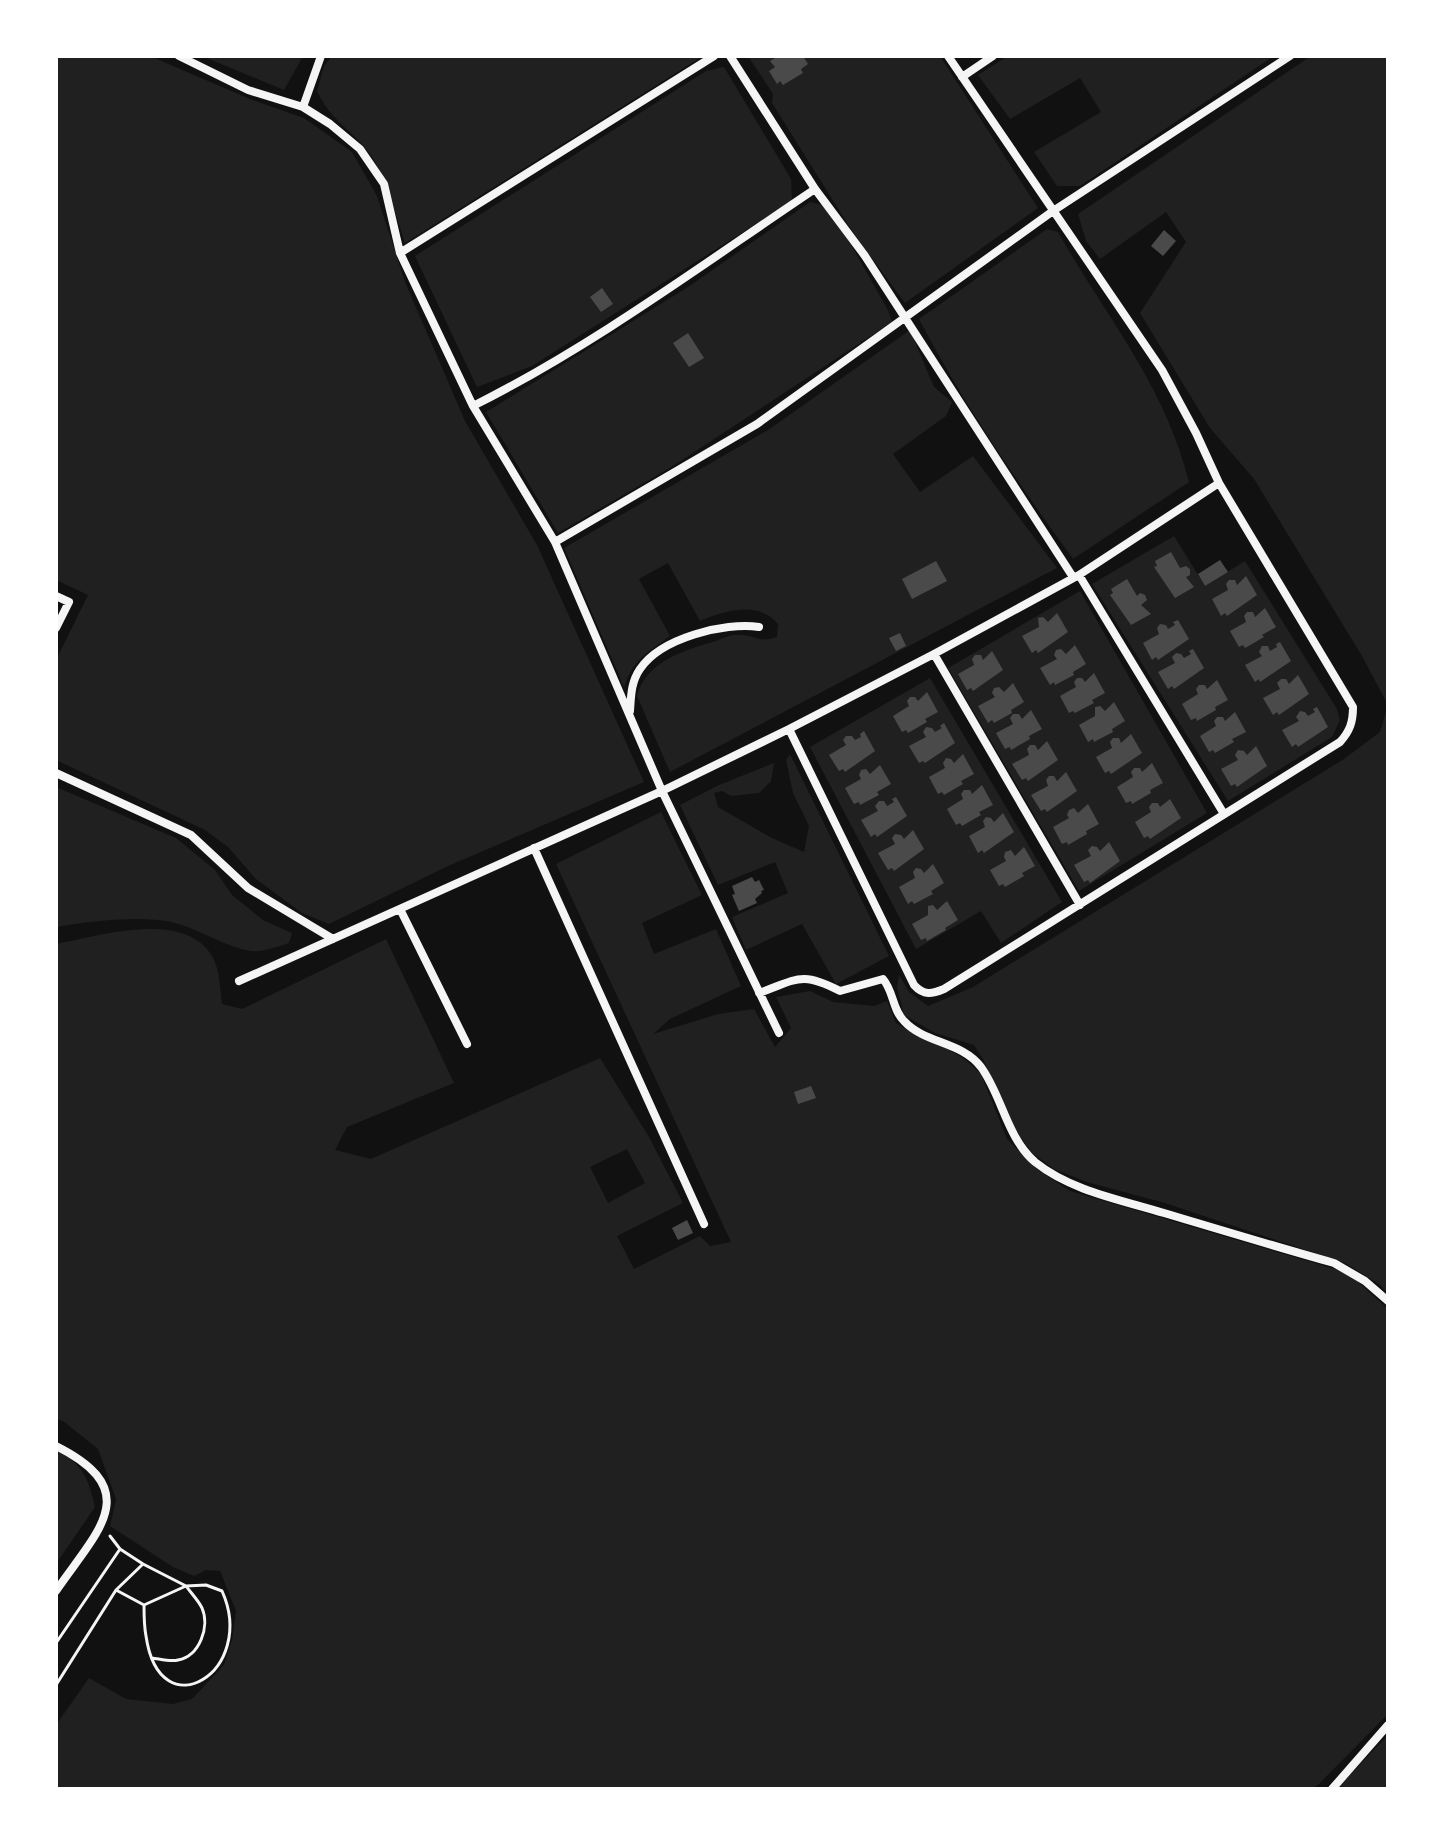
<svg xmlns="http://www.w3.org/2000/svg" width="1444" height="1845" font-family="Inter,sans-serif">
<rect width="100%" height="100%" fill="#111"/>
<path fill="#202020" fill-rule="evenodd" d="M56 56H150L250 99 304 118 352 152 377 196 405 282 465 421 537 545 644 782 448 866 329 924 302 913 256 879 228 847 205 830 56 760V660L88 595 56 580Z
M202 56H303L284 90Z
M332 56H703L405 243C397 218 385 175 370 154 352 130 331 121 317 91L324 66Z
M748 56H940L1038 208 905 303 854 234 772 103 773 94Z
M1008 56H1274L1080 186H1057L1034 152 1101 112 1080 78 1010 119 978 75Z
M1311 56H1388V1293L1379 1284 1345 1263 1165 1203 1087 1182 1054 1169 1032 1153 1015 1130 984 1061 974 1045 935 1033 904 1015 897 987 899 975 909 992 928 1006 973 987 1344 759 1380 732 1388 705 1362 656 1254 479 1210 428 1140 313 1186 242 1166 212 1100 259 1086 241 1078 214Z
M724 67 791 179 792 201 532 366 477 387 415 256 706 71Z
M810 202 823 205 838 222 888 310 892 322 673 466 558 533 486 412 688 287Z
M1047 229 1058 232C1106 317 1165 385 1189 482L1073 559C1017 482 963 403 919 319Z
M910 330 934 387 952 402 946 416 893 454 920 492 973 456 1057 568 670 772 637 696C646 661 685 650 716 641 723 638 733 634 740 635 757 636 760 643 777 637L778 624C758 600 724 611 700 621L668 563 639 579 670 636C649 651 632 661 624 687L564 548 768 430Z
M1174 536 1205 586 1245 561 1337 709 1340 720 1332 737 1228 801 1092 584Z
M1080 591 1207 813 1079 891 948 668Z
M930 678 1062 902 1001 943 981 911 916 949 810 747Z
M790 754 889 956 836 984 802 924 746 950 732 917 788 893 775 862 718 885 680 805 719 785 774 763 771 781 759 793 731 796 722 791 714 793 718 807 772 838 804 852 809 826 793 793 786 760Z
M56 787 176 838 215 870 232 895 263 920 292 933 289 943C279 946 269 950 259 951 235 954 195 925 166 921 130 916 92 921 56 927Z
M661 812 702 895 642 923 654 954 716 929 741 986 670 1019 653 1034 718 1014 754 1009 775 1047 791 1028 776 997 810 991 833 1002 874 1006 887 1001 896 1023 918 1037 937 1043 963 1058 981 1074 1007 1139 1038 1170 1070 1191 1348 1273 1388 1309V1714L1319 1784 1312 1789H56V1725L89 1678 126 1699 173 1704 192 1699 224 1665 232 1640 236 1611 220 1571 206 1570 194 1576 173 1567 110 1526 116 1499 98 1449 63 1421 56 1419V944C99 936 184 909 212 956 220 969 220 989 222 1004L242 1009 386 939 454 1083 347 1127 335 1150 371 1159 600 1058 649 1137 683 1203 617 1236 634 1269 700 1236 710 1246 731 1242 556 864ZM627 1149 645 1183 608 1203 590 1167Z
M56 1451C82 1462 89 1480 95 1507L56 1564Z
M1388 1735V1789H1338L1341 1784Z"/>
<path fill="#4a4a4a" d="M778 56 792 58 803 56 808 64 801 69 803 73 783 85 780 81 777 84 769 71 775 67 770 61Z
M1164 230 1176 241 1163 256 1151 246Z
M602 288 613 304 601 312 590 297Z
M688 333 704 358 689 367 673 343Z
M1171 552 1180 568 1186 566 1190 569V575L1186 577 1194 587 1175 598 1154 567 1157 566 1155 561Z
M1220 560 1228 572 1205 586 1198 574Z
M936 561 947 581 912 599 902 579Z
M1246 576 1257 595 1227 616 1225 613 1221 616 1212 599 1228 590 1226 584 1229 580H1235L1237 585Z
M1127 579 1137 596 1140 593 1145 595 1147 600 1141 605 1151 614 1131 625 1110 595 1113 593 1111 589Z
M1265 608 1276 627 1262 635 1264 637 1245 648 1243 645 1239 647 1230 631 1246 622 1244 616 1247 612H1253L1255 617Z
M1057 613 1068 632 1038 653 1036 650 1032 653 1022 636 1039 627 1038 618 1043 617 1048 622Z
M1178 620 1189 639 1158 660 1156 657 1152 660 1143 643 1159 634 1157 628 1160 624 1166 625 1168 629 1175 625 1173 622Z
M900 633 906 646 896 651 889 638Z
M1280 642 1291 661 1260 682 1259 679 1255 682 1245 665 1262 656 1259 652 1262 646H1268L1270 651 1277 647 1276 644Z
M1075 645 1086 664 1073 672 1074 675 1055 685 1054 682 1050 685 1040 668 1057 659 1054 655 1056 650 1061 649 1066 654Z
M1193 649 1204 668 1174 689 1172 686 1168 689 1158 672 1175 663 1172 657 1176 653 1181 654 1184 658 1191 654 1189 651Z
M992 651 1003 670 973 691 971 688 967 690 958 674 974 665 972 659 975 655H981L983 660Z
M1094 673 1105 693 1092 700 1094 703 1075 713 1073 711 1069 713 1060 696 1076 687 1074 682 1077 678H1082L1085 682Z
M1298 675 1309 694 1279 715 1277 712 1273 715 1263 698 1280 689 1277 683 1281 679H1286L1289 684Z
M1217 680 1228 700 1215 707 1216 710 1197 721 1196 718 1191 720 1182 704 1198 694 1196 689 1199 685H1205L1207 689Z
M1013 683 1024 702 1011 710 1012 713 994 723 992 720 988 723 978 706 995 697 992 693 994 688 999 687 1004 692Z
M927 692 938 712 925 719 927 722 908 733 906 730 902 732 893 716 909 706 907 701 910 697H915L918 701Z
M1114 702 1125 721 1112 729 1113 732 1094 742 1093 739 1088 742 1079 725 1095 716V707L1100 706 1105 711Z
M1317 707 1328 727 1298 747 1296 744 1292 747 1282 730 1299 721 1296 717 1300 711 1305 712 1308 716 1315 712 1313 709Z
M1031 710 1042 729 1029 736 1030 739 1011 750 1010 747 1005 749 996 733 1013 724 1010 718 1013 714H1019L1022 719Z
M1235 712 1246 732 1232 739 1234 742 1215 753 1213 750 1209 752 1200 736 1216 726 1214 721 1217 717H1223L1225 721Z
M944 723 955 743 925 763 923 761 919 763 909 746 926 737 923 732 926 727 932 728 935 732 942 728 940 726Z
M864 731 875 751 845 772 843 769 839 771 829 755 846 745 843 740 846 736H852L855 740 861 737 860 734Z
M1131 734 1142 753 1111 774 1109 771 1105 773 1096 757 1112 748 1110 742 1113 738H1119L1121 743Z
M1047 741 1058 760 1028 781 1026 778 1022 780 1012 764 1029 755 1027 749 1030 745H1035L1038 750Z
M1256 746 1267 766 1237 787 1235 784 1231 786 1221 769 1238 760 1235 755 1238 750 1244 751 1247 755Z
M963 754 974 774 961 781 963 784 944 795 942 792 938 794 929 777 945 768 943 763 946 758 951 759 954 763Z
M1152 763 1163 783 1150 790 1151 793 1132 804 1131 801 1126 803 1117 787 1133 777 1131 772 1134 768H1140L1142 772Z
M880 765 891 784 877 792 879 795 860 805 859 802 854 804 845 788 861 779 859 775 861 770 866 769 870 774Z
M1066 772 1077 791 1047 812 1045 809 1041 811 1031 795 1048 786 1046 780 1049 776H1054L1057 781Z
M982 785 993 805 979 812 981 815 962 826 960 823 956 825 947 809 963 799 961 794 964 790H970L972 794Z
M896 797 907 816 877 837 875 834 871 837 861 820 878 811 875 806 879 801H884L887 806 894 802 892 799Z
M1170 799 1181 818 1150 839 1148 836 1144 838 1135 822 1151 812 1149 807 1152 803H1158L1160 807Z
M1088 804 1099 824 1086 831 1087 834 1068 845 1067 842 1062 844 1053 827 1069 818 1067 815 1069 810 1074 808 1078 813Z
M1003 813 1014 832 984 853 982 850 978 853 969 836 985 827 983 821 986 817 991 818 994 822Z
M913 830 924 849 894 871 892 868 888 870 878 853 895 844 892 838 895 834 901 835 904 839Z
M1109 842 1120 861 1090 883 1088 880 1084 882 1074 865 1091 856 1088 850 1092 846 1097 847 1100 851Z
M1024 847 1035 866 1022 873 1024 876 1005 887 1003 884 999 886 990 870 1006 861 1004 857 1005 852 1011 850 1015 856Z
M933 864 944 883 931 891 933 894 914 904 912 901 908 904 899 887 915 878 913 872 916 868 921 869 924 873Z
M752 877 755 882 759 880 764 890 761 891 762 893 755 899 757 903 739 911 732 895 735 894 732 886Z
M947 901 958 920 945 928 946 930 927 941 926 938 921 940 912 924 928 915V906L933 905 937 910Z
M811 1086 816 1098 798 1104 794 1092Z
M687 1220 693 1233 678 1240 672 1228Z"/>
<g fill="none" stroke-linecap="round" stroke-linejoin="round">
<path stroke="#f5f5f5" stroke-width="3" d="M110 1536 120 1549
M116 1590 144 1605C144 1615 144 1626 146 1636 160 1732 258 1671 222 1591L206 1585 186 1586 143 1564
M144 1605 186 1586C191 1593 198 1600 202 1608 210 1626 200 1656 178 1660 171 1662 160 1659 152 1658
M56 1643 120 1549 143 1564 116 1590 56 1685"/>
<path stroke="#f5f5f5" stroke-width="8" d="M179 56 248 90 303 107 330 124 360 149 384 184 400 253 473 406 555 542 662 791 779 1033
M730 56 815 189 865 256 1073 577
M962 77 993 56
M303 107 321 56
M400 253 714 56
M473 406C593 346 703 264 815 189
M555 542 757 424 1053 211 1290 56
M1079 575 1224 814
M56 596 69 602 56 628
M934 654 1080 905
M630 711C631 696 631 682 640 669 661 638 724 622 759 627
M789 729 914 985C924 996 932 994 944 989L1340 742C1350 731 1353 722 1353 707L1219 483 1196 433 1162 370 948 56
M56 773 191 835 248 888 333 939
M534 848 704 1224
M400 909 467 1044
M239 981 662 791 789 729 934 654 1079 575 1219 483
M759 993C798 979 801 971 840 991L883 979C894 992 892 1009 904 1021 925 1044 961 1041 981 1067 1002 1096 1007 1138 1035 1162 1071 1191 1122 1200 1164 1213 1221 1230 1277 1247 1334 1263L1365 1281 1388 1301
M56 1446C146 1491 97 1531 56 1591
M1332 1789 1388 1725"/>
</g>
<rect width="1444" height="1845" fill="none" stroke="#ffffff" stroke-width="116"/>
</svg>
